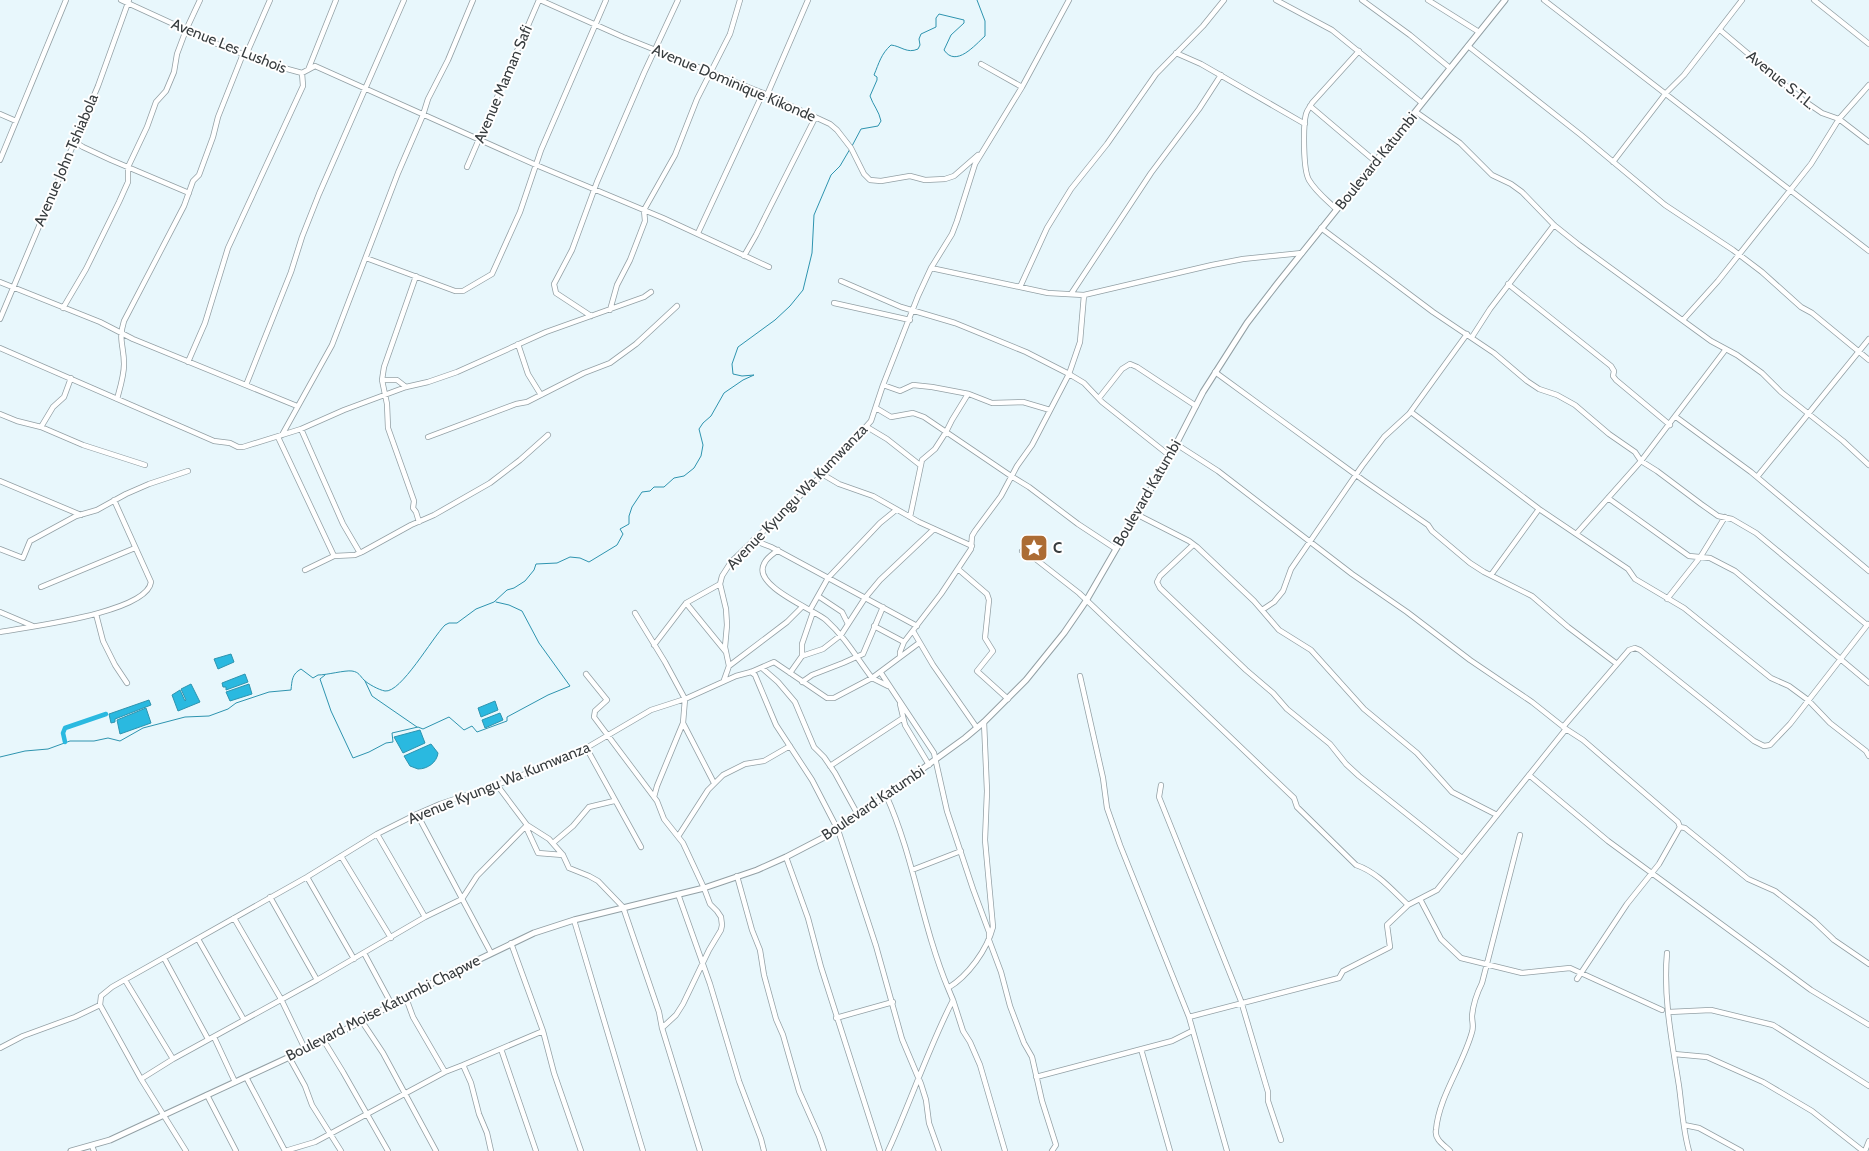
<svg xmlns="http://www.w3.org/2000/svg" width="1869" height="1151" font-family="Cabin,sans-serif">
<rect width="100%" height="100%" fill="#e8f7fc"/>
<path fill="#2ab9e0" stroke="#2e94af" d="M231 654 234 662 218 669 214 659Z
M245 674 248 682 226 690V687H223L222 683Z
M191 684 200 702 178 711 172 695 180 690 185 701 186 700 181 689Z
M249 684 252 694 230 701 226 692Z
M149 700 151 705 115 719V722L111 723 109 714Z
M495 701 498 710 481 717 478 708Z
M146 708 151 723 120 734 117 720Z
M500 713 503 720 485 728 482 720Z
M420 730 425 743 403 753 394 737Z
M431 744 438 753C437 762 428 769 418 769 415 768 413 767 410 766L404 756Z"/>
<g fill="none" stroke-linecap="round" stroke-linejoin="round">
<path stroke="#2e94af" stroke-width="1" d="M852 146 861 129 878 126 881 121C879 111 873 105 870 96L877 80V77L874 75C879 63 881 54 891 45 901 46 907 54 918 49L920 45 919 39 921 34 936 27V18L939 14 964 20V23L951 35 944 50C956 68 975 45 985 36V21L977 0
M325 675 320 679 331 711 353 758 369 752 386 743 393 742 392 733 418 727 423 729 449 717 464 730 472 726 477 732 507 721V717L548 695 570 686 539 643 522 611 509 605 496 602
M365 681 372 696 417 727
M0 757 25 751 48 749 70 741H94L108 738 120 741 143 728 185 717 209 716 228 709 236 703 269 692 291 690C292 680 292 674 301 669L313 678 318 675C327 675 345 670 352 671 359 672 360 676 364 680 368 684 379 690 385 691 401 693 432 638 445 625L449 623H457L476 609 494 602 507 590 514 588 525 581 534 570 536 564 557 563 570 557 580 558 589 562 617 545 623 534 620 529 629 524V516L632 507 642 492 650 491 654 487H664L674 478 684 476 694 468 701 456 703 445 699 429 703 423 711 416 724 393 743 380 754 375 742 376 733 374 732 364 738 347 775 320 790 306 803 290 812 253 814 215 831 175 840 166 850 149"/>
<path stroke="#2ab9e0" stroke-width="4.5" d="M65 742 63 733 65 728 106 714"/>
<defs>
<path id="minor" d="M121 0 217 44 269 64 302 73 315 66 536 165 663 218 769 267
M540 0 623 37 763 93 830 124 837 130 851 148 864 174 870 180 881 181 910 176 925 180 945 179 954 176 978 155
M1276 0 1332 30 1422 103
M1362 0 1410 35 1450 68
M1428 0 1479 32
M1544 0 1869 251
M1814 0 1869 44
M1720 30 1803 100 1822 113 1839 119 1869 142
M1468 46 1581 135 1665 205 1733 250 1762 272 1801 307 1812 313 1869 360
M1176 53 1201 64 1305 124
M246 55 270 0
M981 64 1022 87
M308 70 336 0
M767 95 808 0
M1310 106 1376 162
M1416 112 1460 143 1492 175 1511 184 1522 192 1554 225 1579 245 1711 341 1737 355 1762 373 1781 392 1843 441 1869 465
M0 114 16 121
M75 142 83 147 111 160 189 193
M0 160 66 0
M1613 162 1666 93 1684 75 1742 0
M467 167 539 0
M1336 209C1327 200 1316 192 1309 180 1303 170 1303 126 1306 114 1307 110 1310 107 1312 103L1359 51
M1321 228 1433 312 1494 353 1527 381 1539 389 1557 395 1575 405 1609 434 1635 452 1641 461 1657 471 1701 504 1718 516 1732 519 1756 533 1867 625
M698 233 763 93
M744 256 756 235 815 118
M366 258 455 291H463L492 274 520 212 541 150 606 0
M931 268 1048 293 1084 295 1212 265 1243 259 1302 253
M416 276 384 367 382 380 387 404 388 428 414 501 413 508 416 512 419 522
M841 281 901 307 955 323 982 334 1026 352 1069 374 1084 383 1102 402 1170 456
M0 282 100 322 133 339 297 406
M1508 284 1611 366 1614 371 1613 376 1616 380 1670 425
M1020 287 1047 228 1071 189 1107 144 1156 74 1203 26 1224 0
M1071 294 1151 173 1199 109 1221 75
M834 303 910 320
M63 308 86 269 119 202 128 182V167L147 127 156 102 166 91 174 72 177 54 186 30 200 0
M610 310 617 285 630 260 645 221 644 210 675 155 697 99 730 34 740 0
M591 316 556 293 554 284 572 250 597 182 644 73 678 0
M0 319 98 86 129 0
M1683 320 1718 281 1811 164 1839 119 1869 85
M1472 337 1490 309 1554 225
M518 344 528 374 541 395
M0 348 214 441 230 443 238 447H243L301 429 344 410 406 387 428 382 457 372 546 332 644 297 651 292
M188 362 205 323 228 248 303 86 302 73
M1215 372 1363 480 1428 525 1432 531 1470 563 1484 572 1532 596 1568 627 1617 664
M382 380H397L406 387
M246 385 291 272 302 237 319 194 404 0
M883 385 900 391 913 385 932 387 969 394 992 403 1023 402 1050 410
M1099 398 1122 369 1130 364 1137 367 1196 406
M117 399C120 388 124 376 124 364 124 346 118 340 124 321L184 206 193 181 199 175 213 137 218 117 243 54
M876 408 891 417 913 413 924 417 1011 476 1029 487 1078 524 1116 549
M1411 412 1539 509 1628 569 1635 579 1684 608 1771 678 1789 686 1808 700 1830 723 1866 751 1869 756
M0 414 17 421 41 427 53 407 64 397 71 378
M1676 417 1751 472 1869 571
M41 427 83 445 145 465
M867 427 887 439 920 465
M301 429 343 524 360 553
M282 435 332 345 398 173 423 115 428 99 448 60 473 0
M278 437 334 556
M428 437 516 404 527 402 584 373 610 363 636 344 677 306
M1176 444 1218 471 1352 574 1407 612 1470 660 1532 702 1566 729 1583 740 1678 822 1680 827 1685 828 1748 879 1775 891 1814 921 1834 940 1869 964
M822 474 839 484 873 496 919 522 972 546
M1757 477 1869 339
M0 481 81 515
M1608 498 1689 556 1710 558 1735 571 1869 683
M1136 514 1189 541 1197 547 1254 601 1279 630 1311 650 1364 709 1417 753 1452 792 1497 815
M910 517 922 460 935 449 946 432 952 420 968 394
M1577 533 1641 461 1726 349
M753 540 771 547 917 626
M1193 545 1160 576 1157 582 1160 588 1246 670 1273 693 1287 709 1330 744 1346 764 1359 776 1462 858
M0 549 23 558 30 541 76 516 97 510 126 494 149 484 188 471
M778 550C773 554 766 558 764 564 752 586 815 610 826 620 845 637 857 658 872 678L919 643
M1022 551 1033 557 1079 593 1294 798 1297 807 1356 865C1377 872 1392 890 1408 905
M958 569 987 594 989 600 985 638 993 651 977 671 1008 699
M305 570 334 556 355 555 362 552 411 525 434 515 490 483 520 460 548 435
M1491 575 1539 509
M41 587 135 548
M818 596 842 612 848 624
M1667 599 1701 556 1725 517
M686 603 726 652
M810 610 828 578 880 523 896 510
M1262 610 1274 602 1283 591 1291 569 1362 466 1384 437 1409 414 1467 334
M0 612 33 626
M635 613 665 662 685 699 683 723 657 786 654 797
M96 614 103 641 115 665 127 683
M874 626 904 642
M913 631 933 665 977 728
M0 632C26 627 147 613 151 582L114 500
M654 645 686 603 720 584
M802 656 823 649 841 635 865 598 880 580 934 529
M900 657V652L904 642 941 594 971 549 972 536 975 531 1001 496 1017 466 1032 445 1069 374 1080 342 1084 295
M729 666 787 622 802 607
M762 668 778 682 795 702 814 747 824 757 835 773 858 815
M751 672 755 675 776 725 812 780 838 830 876 946 902 1039 921 1084 926 1100 929 1123 939 1151
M790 673 802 656V644L813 612
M881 673 934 753 947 811 973 889 989 932V940L1001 972 1010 1006 1024 1043 1032 1057 1042 1101 1056 1145 1052 1151
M586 674 607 700 595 711 594 717 657 801 664 819 683 843 704 888 710 904 717 911 721 917 722 925 721 930 709 950 683 1004 676 1015 662 1028
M1080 676 1103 778 1107 808 1120 845 1189 1017 1227 1151
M724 680 729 666 725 647 727 625 726 609 720 584 722 576 731 562 827 470 871 421 883 385 918 296 931 268 952 234 957 221 975 164 1022 87 1069 0
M802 682 812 675 843 663 863 654 883 607
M900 704 905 725 929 765
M683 723 714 783
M1563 727 1629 650 1635 648 1640 650 1754 741 1764 746 1770 745 1790 724 1868 624
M587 749 641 847
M830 766 903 718
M1529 775 1608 841 1811 990 1869 1025
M497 785 527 825 549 839 563 855 569 868 589 876 598 881 623 907 659 1012 662 1028 700 1151
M1161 785 1159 797 1241 1001 1268 1092V1101L1281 1140
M886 795C914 857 922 926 948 988
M417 814 491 953
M526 827 538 853 563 855
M377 834 425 917
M679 835 708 790 723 775 745 764 764 761 790 746
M553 843 573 826 589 807 614 801
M341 856 391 938
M786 857 808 918 821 967 880 1151
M912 870 961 851
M737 876 752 930 760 950 764 975 776 1019 783 1035 799 1091 819 1136 824 1151
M307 877 354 959
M678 894 710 984 739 1081 761 1139 764 1151
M270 897 317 980
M1420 899 1441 939 1461 958 1522 973 1570 968 1662 1010
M234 918 281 999 305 1049
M574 920 643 1151
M198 939 244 1020
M511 943 543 1031 554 1073 581 1151
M364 953 392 1005
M1667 953C1663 997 1672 1042 1679 1086 1682 1108 1683 1130 1689 1151
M164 958 208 1039
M1577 979 1627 904 1659 864 1680 827
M125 980 173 1059
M406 998 413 1017 445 1072 463 1065 471 1083 479 1114 487 1133 491 1151
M953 1000 963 1031 970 1042 980 1065 1005 1151
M1669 1012 1711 1010 1773 1025 1869 1086
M1189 1017 1339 978 1343 971 1390 947 1387 925 1408 905 1437 890 1566 729
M836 1018 893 1002
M361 1020 383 1053 436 1151
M214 1037 235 1082
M324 1041 343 1072 388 1151
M0 1048 23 1036 75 1017 100 1005
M501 1049 536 1151
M1141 1049 1170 1151
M1674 1054 1707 1057 1763 1082 1812 1111 1863 1151
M289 1057 305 1086 312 1105 341 1151
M463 1065 543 1031
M246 1077 285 1151
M1036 1077 1172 1041 1192 1031
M141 1079 173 1059 317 980 425 917 462 899 477 876 527 825
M207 1095 236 1151
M1684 1125 1699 1128 1741 1151
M92 1146 94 1151
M186 1151 141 1079 100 1005 101 996 112 987 307 877 377 834 417 814 440 804 497 785 576 754 651 710 685 699 736 676 751 672 774 662 827 698H834L872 678 888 686
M285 1151 315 1142 445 1072
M888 1151C911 1101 928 1049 953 1000L948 988C968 976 987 950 993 927L985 840 987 791 984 722
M1450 1151C1444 1145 1434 1139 1436 1130 1439 1096 1463 1065 1472 1032 1474 1026 1472 1022 1472 1016 1473 1005 1477 993 1482 983L1520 835
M1865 1151 1869 1141"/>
<path id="tertiary" d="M71 1151 110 1140 324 1041 457 970 534 933 574 920 704 888 757 870 786 857 838 830 965 738 984 722 1026 680 1064 633 1086 601 1170 456 1203 392 1247 323 1277 284 1505 0"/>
</defs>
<use href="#minor" stroke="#93a0a5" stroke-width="6"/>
<use href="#tertiary" stroke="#93a0a5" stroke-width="7"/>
<use href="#minor" stroke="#fff" stroke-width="4.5"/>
<use href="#tertiary" stroke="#fff" stroke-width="5"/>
</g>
<defs>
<symbol id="sight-square" viewBox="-11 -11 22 22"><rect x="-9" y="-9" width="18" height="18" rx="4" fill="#ac6c34" stroke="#fff"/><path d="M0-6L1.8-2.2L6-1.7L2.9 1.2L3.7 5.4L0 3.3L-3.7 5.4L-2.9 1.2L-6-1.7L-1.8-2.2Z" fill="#fff"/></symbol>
</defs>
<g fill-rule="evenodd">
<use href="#sight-square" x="1018" y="532" width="32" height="32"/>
</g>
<g text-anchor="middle" stroke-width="4" stroke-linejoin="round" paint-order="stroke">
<g font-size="15" fill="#373c3e" stroke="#fff">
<text transform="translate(229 46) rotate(22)" y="5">Avenue Les Lushois</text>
<text transform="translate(1781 80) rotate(39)" y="5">Avenue S.T.L.</text>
<text transform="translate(734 83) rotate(23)" y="5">Avenue Dominique Kikonde</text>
<text transform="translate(503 84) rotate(-67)" y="5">Avenue Maman Safi</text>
<text transform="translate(66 160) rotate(-67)" y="5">Avenue John Tshiabola</text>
<text transform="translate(1376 161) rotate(-51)" y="5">Boulevard Katumbi</text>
<text transform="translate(1147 493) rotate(-60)" y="5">Boulevard Katumbi</text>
<text transform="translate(797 497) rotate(-46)" y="5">Avenue Kyungu Wa Kumwanza</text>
<text transform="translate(499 783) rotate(-22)" y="5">Avenue Kyungu Wa Kumwanza</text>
<text transform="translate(873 803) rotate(-34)" y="5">Boulevard Katumbi</text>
<text transform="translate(383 1008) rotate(-27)" y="5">Boulevard Moise Katumbi Chapwe</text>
</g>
<g font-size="15" font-weight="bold" fill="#373c3e" stroke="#fff" text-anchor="start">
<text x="1053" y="553">C</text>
</g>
</g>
</svg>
